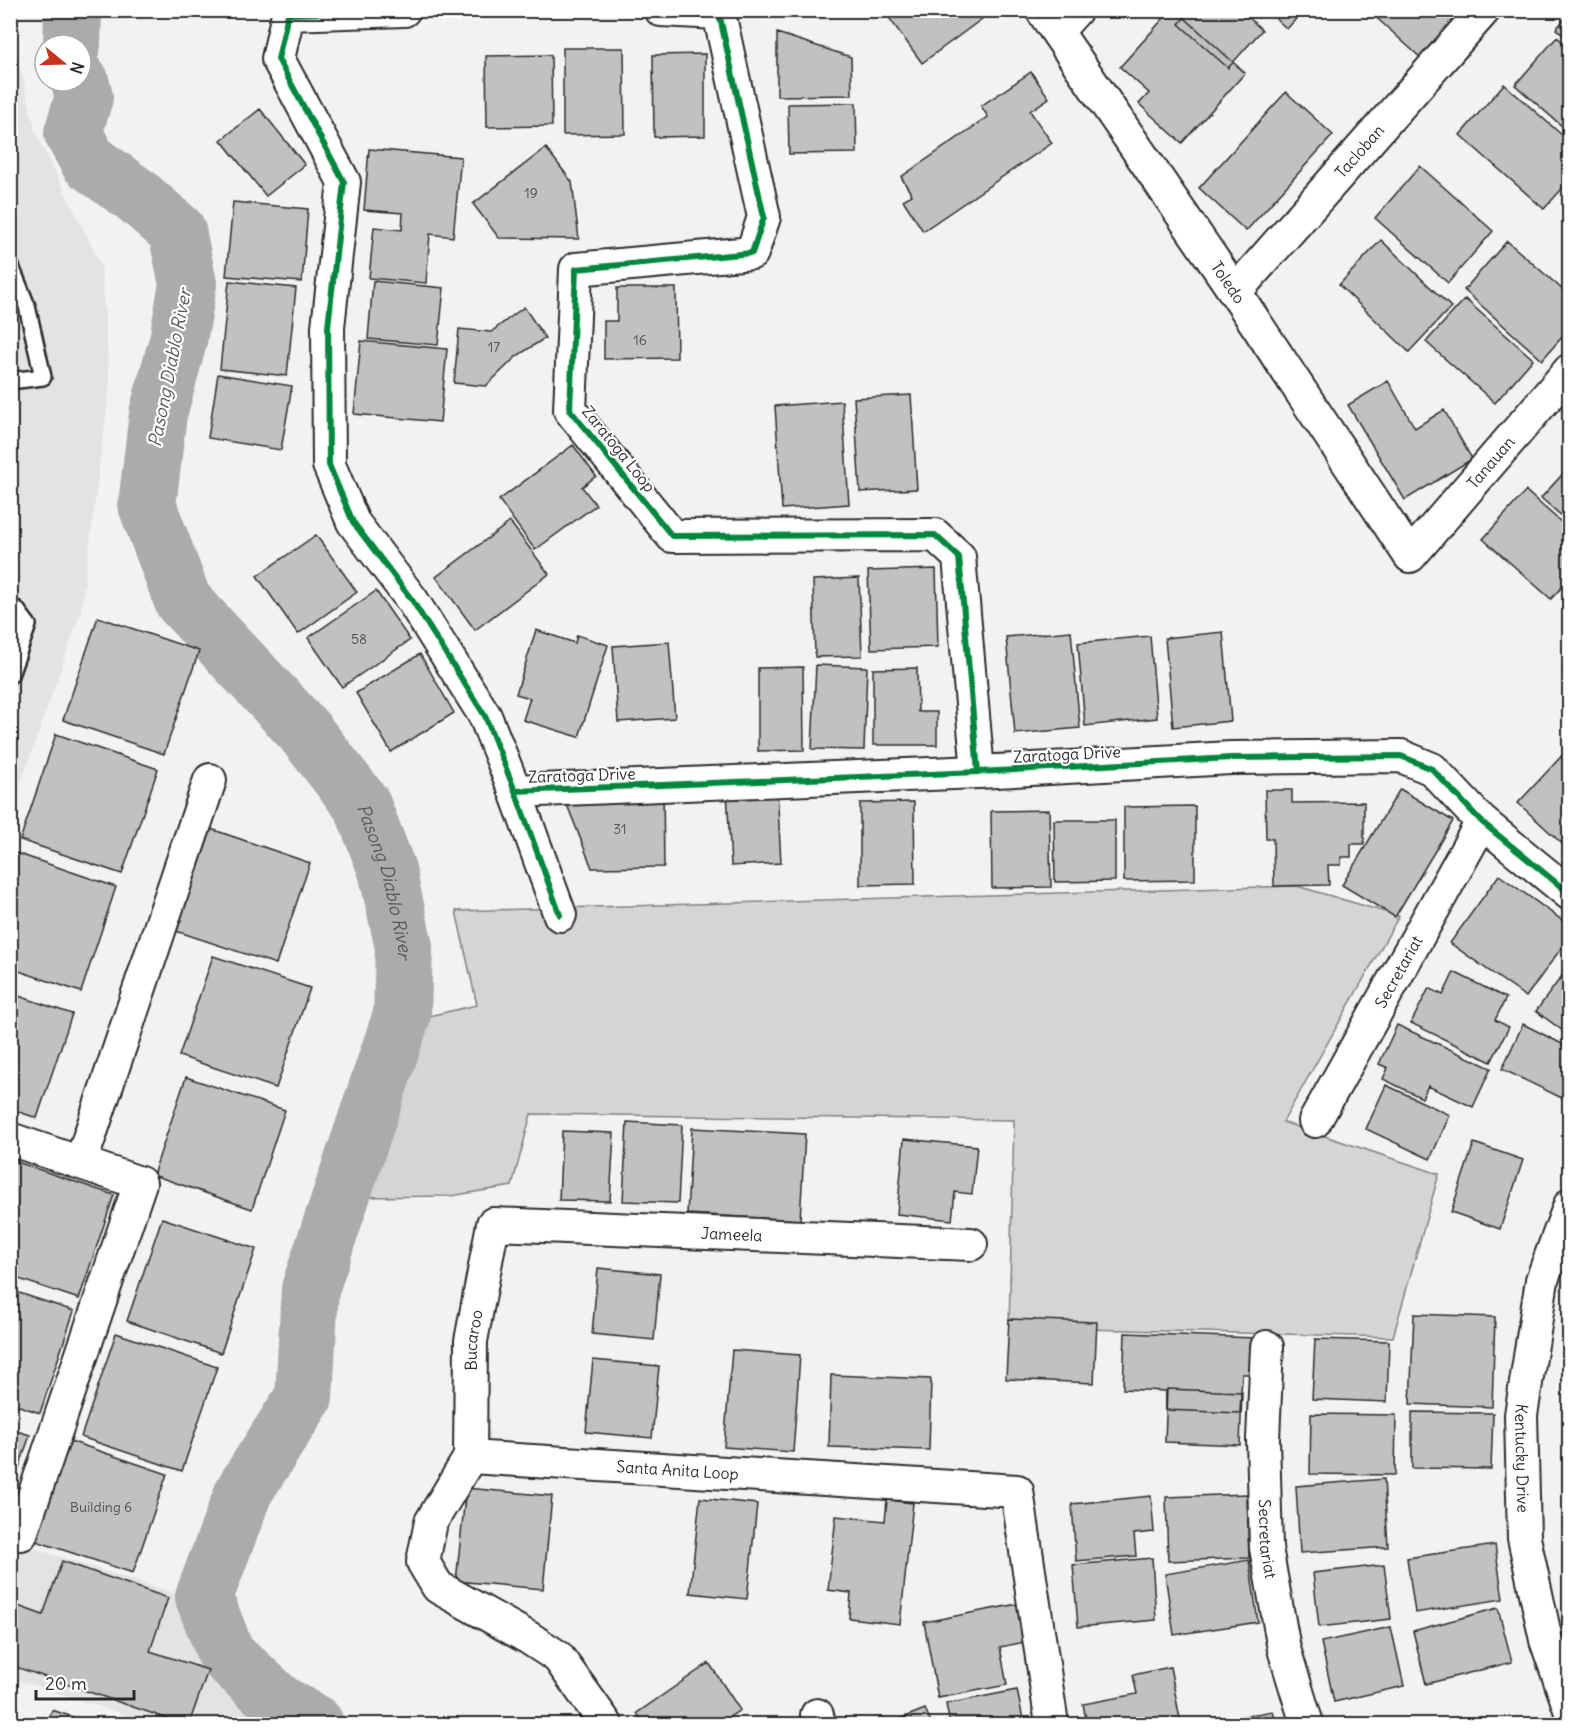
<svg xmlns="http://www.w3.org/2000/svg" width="1580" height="1735" font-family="Delius,sans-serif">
<rect width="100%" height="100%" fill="#f2f2f2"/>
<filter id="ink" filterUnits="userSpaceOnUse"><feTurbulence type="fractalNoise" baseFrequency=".0167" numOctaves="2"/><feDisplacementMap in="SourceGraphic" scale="12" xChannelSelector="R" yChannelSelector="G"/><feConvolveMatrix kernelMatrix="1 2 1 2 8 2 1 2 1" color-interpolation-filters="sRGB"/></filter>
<g filter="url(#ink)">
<path fill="#e3e3e3" d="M10 26 36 133 101 265 110 384 81 611 11 812Z
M11 1541 183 1596 203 1652 225 1690 286 1724H154L11 1678Z"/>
<path fill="#d5d5d5" stroke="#808080" stroke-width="1.5" d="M1297 886 1399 916 1283 1122 1439 1174 1393 1337 1009 1327 1014 1120 531 1114 512 1186 450 1196 358 1197 416 1019 477 1005 456 911Z"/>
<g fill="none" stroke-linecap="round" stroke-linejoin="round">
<g stroke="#ababab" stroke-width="58">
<path d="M72 45 73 10"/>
<path id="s1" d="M80 81 84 97 73 133 89 162 137 196 177 231 188 284 178 341 158 414 147 505 183 601 304 731 362 805 387 870 404 947 402 1015 310 1289 304 1397 244 1491 204 1597 226 1654 279 1703 315 1724"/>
</g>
</g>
<path fill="#c1c1c1" stroke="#2b2b2b" stroke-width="1.5" d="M894 10H994L922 63 887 15Z
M1171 10H1176L1245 73 1182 143 1139 104 1149 93 1120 67Z
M1191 10H1241L1262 30 1228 68 1179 24Z
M1267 10H1304L1287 29Z
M1454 10 1460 16 1422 59 1369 11Z
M1570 13V41L1556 29Z
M777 33 851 57 852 95 777 96Z
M1557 37 1570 48V133L1515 85Z
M563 48H624L625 134 563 135Z
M705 54V136L654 137 653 55Z
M551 55 552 126 487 127 486 56Z
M1031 72 1049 98 1030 111 1052 143 923 231 903 200 912 195 901 177 988 117 981 106Z
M1504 84 1570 142V180L1544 209 1460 135Z
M1286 92 1333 135 1246 231 1199 188Z
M856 103 857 153 789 154 788 104Z
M260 109 305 165 266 196 221 140Z
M546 148 572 182 579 239 499 238 473 204Z
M369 149 461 157 453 237 430 234 426 283 369 278 374 227 402 230 403 213 364 210Z
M1420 166 1493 231 1448 283 1375 218Z
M233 202 308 209 302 282 226 276Z
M1381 240 1451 307 1409 352 1339 285Z
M1507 241 1570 296V328L1542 360 1464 290Z
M229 281 296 288 287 376 220 369Z
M373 281 444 288 438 345 368 339Z
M617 288H676L677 358 604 359V321H617Z
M1465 299 1533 359 1495 403 1426 342Z
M524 307 545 338 517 356 486 386 454 383 459 329 491 332Z
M361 341 447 349 440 422 354 414Z
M218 374 292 386 281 450 208 438Z
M1388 381 1415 428 1444 410 1472 459 1405 500 1348 405Z
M911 395 917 489 860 492 854 398Z
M842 401 849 504 782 509 775 406Z
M573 445 596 476 582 487 596 505 535 550 499 500Z
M1570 466V523L1541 498Z
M1526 491 1570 530V578L1551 599 1483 539Z
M510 522 549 574 475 630 436 577Z
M316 535 357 592 298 634 257 576Z
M936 569 938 647 871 649 868 571Z
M859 578 862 656 815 657 813 580Z
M376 591 410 640 342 687 308 638Z
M98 617 199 651 164 754 63 720Z
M536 630 575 643 577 635 608 645 579 737 523 720 530 698 516 694Z
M1071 631 1080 728 1015 734 1006 637Z
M1223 632 1231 721 1173 727 1165 638Z
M1150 636 1157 718 1085 726 1078 643Z
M669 642 675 718 618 722 613 646Z
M420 654 454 713 391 752 356 693Z
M816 665 867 667 864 750 812 749Z
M803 667 804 750 758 751V668Z
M917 668 918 712H937V745H873V669Z
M56 734 158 769 122 874 20 840Z
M1570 747V851L1518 803Z
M777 788 781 863 731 866 727 791Z
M663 789 664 867 592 868 562 792Z
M1400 789 1453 821 1395 917 1342 885Z
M1265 790H1292V803L1364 802V844H1351V857H1341V865H1328L1329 885 1274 886 1273 839H1266Z
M914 802 915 884 860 885V803Z
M1195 806V880L1124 881V807Z
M1049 810 1051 887 992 888 991 811Z
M1054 820H1115V881L1055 882Z
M211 829 310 863 276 964 176 931Z
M16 853 116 887 81 992 10 968V870Z
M1499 875 1570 926V936L1526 997 1450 943Z
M213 956 310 988 276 1088 179 1056Z
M1570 965V1036L1536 1011Z
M1454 972 1506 998 1495 1020 1509 1027 1491 1062 1411 1023 1429 988 1443 995Z
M10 993 72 1014 37 1118 10 1109Z
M1523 1024 1570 1048V1102L1502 1069Z
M1397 1025 1491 1068 1473 1107 1428 1086 1422 1098 1383 1079 1388 1068 1379 1064Z
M186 1077 285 1110 252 1209 153 1175Z
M1386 1085 1450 1115 1430 1159 1366 1129Z
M627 1122 682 1125 678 1203 623 1201Z
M692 1128 805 1134 800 1220 687 1214Z
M562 1131 614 1133 610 1201 559 1200Z
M904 1139 977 1146 972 1194 955 1192 952 1220 897 1214Z
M1474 1143 1523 1160 1500 1229 1451 1212Z
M14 1161 114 1195 79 1299 10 1276V1171Z
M162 1218 256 1249 221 1353 127 1321Z
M598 1268 660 1274 654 1340 592 1334Z
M10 1290 74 1311 40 1413 10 1403Z
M1414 1314 1495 1317 1492 1407 1410 1404Z
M1009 1319 1097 1322 1094 1383 1006 1379Z
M116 1333 217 1367 182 1471 81 1437Z
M1125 1333 1255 1338 1253 1374H1242L1240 1413 1165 1410 1166 1391 1123 1389Z
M1315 1339 1389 1341 1387 1402 1312 1399Z
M732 1350 800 1355 793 1452 724 1447Z
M593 1360 659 1366 652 1438 586 1432Z
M831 1375 931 1379 929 1450 829 1447Z
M1167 1389 1242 1392 1240 1445 1165 1442Z
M1412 1412 1493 1413 1491 1469 1412 1468Z
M1311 1414 1396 1415 1395 1475 1310 1474Z
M10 1429 30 1435 10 1494Z
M70 1441 167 1474 133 1573 36 1541Z
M1384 1479 1388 1547 1300 1553 1296 1486Z
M466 1488 552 1496 543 1589 456 1581Z
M1247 1494 1249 1558 1168 1561 1166 1497Z
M1151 1496 1154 1532 1134 1534 1136 1556 1076 1561 1072 1504Z
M700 1498 757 1504 747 1599 690 1593Z
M887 1500 913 1503 900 1624 849 1618 851 1593 828 1590 836 1516 885 1521Z
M1495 1545 1503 1599 1415 1613 1407 1558Z
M1152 1558 1156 1620 1078 1627 1073 1565Z
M1249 1560 1258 1622 1174 1635 1165 1574Z
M62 1561 168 1598 150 1651 208 1670 189 1724H183L10 1665V1603L43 1615Z
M1384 1565 1391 1619 1319 1627 1313 1573Z
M1018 1604 1025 1642 1000 1647 1007 1685 938 1698 924 1622Z
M1498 1608 1512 1662 1426 1684 1413 1631Z
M1570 1617V1651L1562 1619Z
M1391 1627 1404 1686 1334 1702 1321 1642Z
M709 1663 740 1710 719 1724H644L637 1713Z
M1170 1667 1181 1724H1087L1083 1704 1137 1694 1133 1675Z
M1017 1690 1024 1724H950L946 1704Z
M925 1709 932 1724H887Z
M52 1710 85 1721 84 1724H47Z
M1273 1711 1276 1724H1198Z"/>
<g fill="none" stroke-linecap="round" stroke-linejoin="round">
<defs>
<path id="lane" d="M10 264 27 306 43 377 10 381
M10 607 16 609 28 625 10 675"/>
<g id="street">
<path d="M404 10 288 14 278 59 344 182 328 327 329 465 353 522 412 600 485 716 515 791 560 915"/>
<path d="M661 10 719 13 764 217 752 253 576 269 570 410 672 536 935 535 959 557 978 772"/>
<path id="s2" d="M1042 10 1235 292 1410 556 1570 370"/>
<path d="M1057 31 1076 10"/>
<path id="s3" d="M1235 292 1484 10"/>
<path d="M515 791 978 772 1231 758 1401 756 1432 769 1482 822 1570 894"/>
<path id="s4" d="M1315 1121 1482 822"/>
<path d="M10 1139 140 1183 21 1534"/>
<path d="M81 1162 210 780"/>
<path id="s5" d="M1570 1205 1542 1280 1521 1415 1524 1538 1546 1640 1570 1709"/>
<path id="s6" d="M1267 1347 1263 1439 1266 1548 1284 1649 1307 1724"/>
<path id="s7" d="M470 1457 1017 1491 1052 1724"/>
<path id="s8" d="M470 1457 471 1341 493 1224 971 1244"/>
<path d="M470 1457 431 1522 423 1562 438 1587 529 1638 558 1657 606 1724"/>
<path d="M817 1715 819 1724"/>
</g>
</defs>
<use href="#lane" stroke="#2b2b2b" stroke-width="20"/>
<use href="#street" stroke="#2b2b2b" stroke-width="36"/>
<path stroke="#2b2b2b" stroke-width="4" stroke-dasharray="1.5 4.5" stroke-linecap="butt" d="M10 488H15"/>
<use href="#lane" stroke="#fff" stroke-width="15"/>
<use href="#street" stroke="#fff" stroke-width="32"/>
<defs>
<path id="cycleway" d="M404 10 288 14 278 59 344 182 328 327 329 465 353 522 412 600 485 716 515 791 560 915
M661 10 719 13 764 217 752 253 576 269 570 410 672 536 935 535 959 557 978 772
M515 791 978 772 1231 758 1401 756 1432 769 1482 822 1570 894"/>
</defs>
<use href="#cycleway" stroke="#fff" stroke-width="10"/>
<use href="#cycleway" stroke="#00873e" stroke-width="6"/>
</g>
</g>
<g text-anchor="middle" stroke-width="4.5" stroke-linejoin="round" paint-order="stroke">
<g font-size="14" fill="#505050">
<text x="531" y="198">19</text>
<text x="640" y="345">16</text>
<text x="494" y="352">17</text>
<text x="359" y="644">58</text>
<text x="620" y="834">31</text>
<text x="101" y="1512">Building 6</text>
</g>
<g font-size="16" fill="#2b2b2b" stroke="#fff">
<text dy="6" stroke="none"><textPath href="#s3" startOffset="188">Tacloban</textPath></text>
<text dy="6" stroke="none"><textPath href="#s2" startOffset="330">Toledo</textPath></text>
<text transform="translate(619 449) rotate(51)" y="6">Zaratoga Loop</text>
<text dy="6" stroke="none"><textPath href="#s2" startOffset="782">Tanauan</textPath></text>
<text transform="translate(1067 754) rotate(-3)" y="6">Zaratoga Drive</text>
<text transform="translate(582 775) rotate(-2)" y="6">Zaratoga Drive</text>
<text dy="6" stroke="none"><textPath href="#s4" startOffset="171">Secretariat</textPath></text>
<text dy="6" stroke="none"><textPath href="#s8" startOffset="474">Jameela</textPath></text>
<text dy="6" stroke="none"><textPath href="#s8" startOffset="117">Bucaroo</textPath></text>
<text dy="6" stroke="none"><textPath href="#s5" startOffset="260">Kentucky Drive</textPath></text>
<text dy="6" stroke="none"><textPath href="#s7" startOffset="208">Santa Anita Loop</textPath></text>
<text dy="6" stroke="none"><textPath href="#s6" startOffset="192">Secretariat</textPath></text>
</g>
<g font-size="18" font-style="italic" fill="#585858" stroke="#fff">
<text transform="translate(170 368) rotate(-79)" y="6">Pasong Diablo River</text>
<text dy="6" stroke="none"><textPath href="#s1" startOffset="933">Pasong Diablo River</textPath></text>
</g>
</g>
<rect width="1580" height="1735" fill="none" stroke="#fff" stroke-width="36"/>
<rect x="18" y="18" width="1544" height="1699" fill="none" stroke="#2b2b2b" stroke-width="2" filter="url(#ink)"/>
<g transform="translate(63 63) rotate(109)"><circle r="28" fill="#ffffff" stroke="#aaaaaa" stroke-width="1.5"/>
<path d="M0-4.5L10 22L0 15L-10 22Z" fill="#c8321e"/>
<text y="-9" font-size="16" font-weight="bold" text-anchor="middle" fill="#2b2b2b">N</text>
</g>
<path d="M36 1690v9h98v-9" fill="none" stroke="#2b2b2b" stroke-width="3"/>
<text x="45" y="1690" font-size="18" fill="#2b2b2b" stroke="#ffffff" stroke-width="4.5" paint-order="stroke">20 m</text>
</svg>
